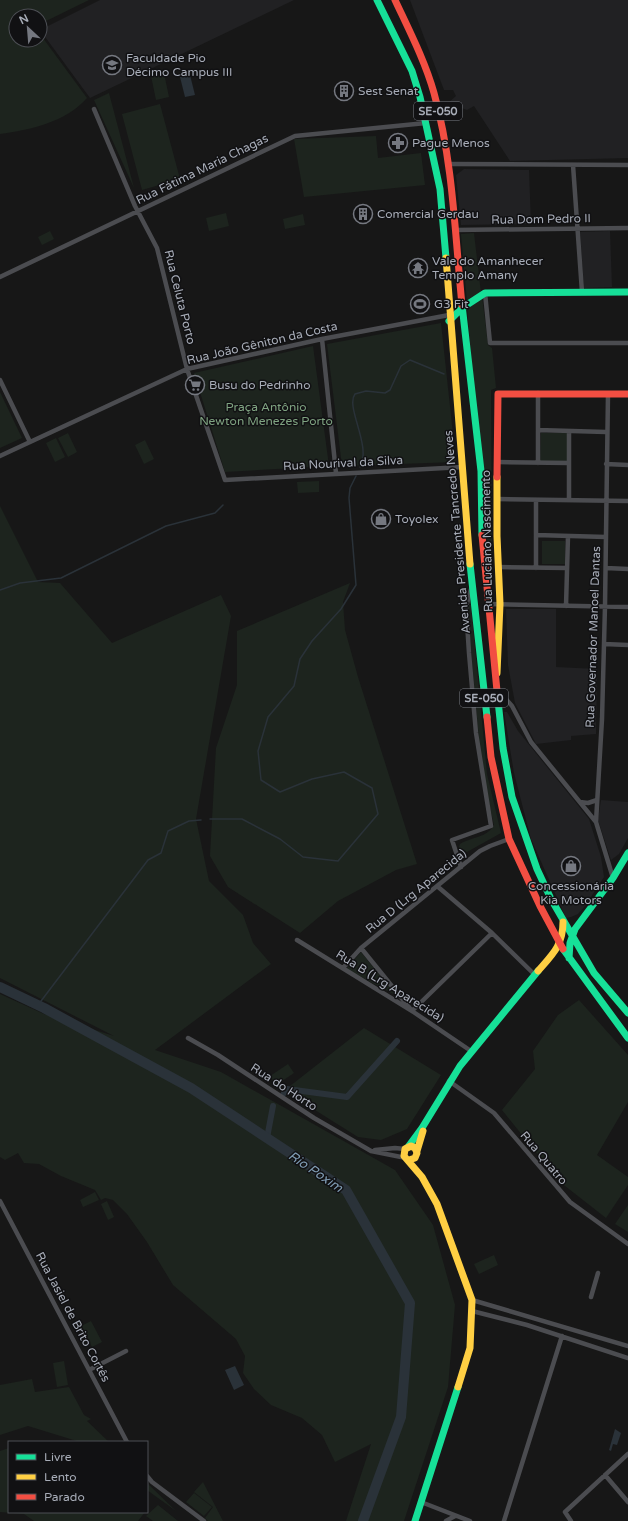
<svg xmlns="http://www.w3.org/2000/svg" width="628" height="1521" font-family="'Varela Round',sans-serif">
<rect width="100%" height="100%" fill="#171717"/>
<path fill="#212123" d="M100 0H294L90 98 40 30Z
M410 0H628V158L510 161 474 106 467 110 448 103 456 96 453 90H444Z
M464 169 529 170 531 224 461 225 456 175Z
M610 231 612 287 584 288 580 232Z
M506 609H556V667L597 669 596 734 571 736V740L536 744 515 703 508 665Z
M504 712H507L518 731 589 819 601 857 604 877 585 906 578 914 571 917 566 918 531 839 514 773Z
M601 800 628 802V838L619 854 611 860 598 820Z"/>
<path fill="#1d241e" d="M0 0H89L40 24V16H16V40H40V34L87 98C66 122 30 130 0 134Z
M164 73 169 97 156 100 151 76Z
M109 93 134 188 94 100Z
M160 104 180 179 142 190 122 114Z
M376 136 378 158 421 153 425 185 304 197 294 139Z
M226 213 229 226 209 231 206 218Z
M303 214 305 225 285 229 283 219Z
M50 231 54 239 42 245 38 237Z
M474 233 481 293 467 302 461 234Z
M482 296 488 345 492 348 496 388 491 390V393L492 553 488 559 467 308Z
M441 323 456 462 342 466 327 344Z
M313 346 329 466 225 472 194 373Z
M0 392 22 438 0 448Z
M68 433 77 452 68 457 58 438Z
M541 433H568L567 463 540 462Z
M56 438 65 457 55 462 46 443Z
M145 440 154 459 144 464 135 445Z
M319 481V492L298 493 297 482Z
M0 506 38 582 60 583 112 643 221 595 231 616 196 819 209 881 243 915 253 943 271 964 155 1050 221 1072 395 1170 433 1225 455 1305 448 1387 404 1521H346L371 1444 335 1462 322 1435 302 1418 271 1405 254 1389 243 1373 245 1356 236 1339 173 1285 147 1242 127 1214 113 1200 105 1198 101 1200 95 1190 61 1176 39 1164 24 1163 18 1153 5 1160 0 1157V994L44 1014 114 1036 0 978Z
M542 541H565V564H542Z
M350 583 343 602 345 630 358 677 417 864 396 870 338 901 300 933 228 887 210 856 216 748 237 685V631Z
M467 605H471L487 774 501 833 467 852 458 850 460 844C471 837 487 838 494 825L482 773Z
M361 952 397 996 346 969Z
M579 1000 628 1055V1102L597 1155 628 1177V1185L606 1218 560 1182 502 1110 535 1069 533 1051 558 1015Z
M364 1028 441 1075 407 1129 381 1140 358 1137 291 1095 290 1086Z
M288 1064 294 1073 276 1085 270 1076Z
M95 1192 99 1200 83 1207 80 1200Z
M107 1201 114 1217 108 1220 101 1204Z
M628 1205V1232L615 1224Z
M494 1255 498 1265 479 1274 474 1264Z
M91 1321 102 1342 92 1347 81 1326Z
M64 1361 68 1385 57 1387 53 1363Z
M32 1379 35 1392 69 1387 84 1415 91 1419 87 1421 109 1442H80L28 1426 0 1435V1385Z
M9 1448V1512H145L138 1521H34L24 1514 0 1512V1451Z
M203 1482 223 1521H208L205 1518 213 1507 194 1492Z
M147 1483 176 1511 147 1490Z
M194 1493 212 1507 204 1516 186 1502Z
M158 1505 178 1521H153L146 1516Z"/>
<path fill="#2a3239" d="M190 75 195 95 185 97 180 77Z
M235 1366 244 1385 234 1390 225 1370Z
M615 1429 621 1433 617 1445 613 1444 611 1451 609 1450Z"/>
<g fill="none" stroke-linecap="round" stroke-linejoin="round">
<path stroke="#2a3239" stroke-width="1.5" d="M360 467C372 446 345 407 355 394L366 391 385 393 390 390 401 366 410 360 444 374
M0 590 20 583 61 578 166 526 215 513 223 505
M210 819H242L280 839 303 857 338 861 378 814 372 788 344 772 312 779 280 792 261 780 258 751 268 717 294 686 300 659 312 641 341 609 356 585 349 498 350 488 356 476
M38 1005 148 860 161 853 168 831 189 821 201 820"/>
<path stroke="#2a3239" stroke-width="6" d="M284 1093 287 1089 347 1097 397 1041
M267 1138 273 1106"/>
<path stroke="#2a3239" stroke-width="10" d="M0 987 44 1008 191 1088 346 1190 410 1303 401 1417 363 1521"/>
<path stroke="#4b4c50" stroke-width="4.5" d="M94 109 135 206 157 248 187 369 225 480 463 467
M448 164 628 165
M573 165 582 292
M455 230 628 228
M0 277 295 136 426 123
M485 293 490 343H628
M322 339 336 473
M0 380 30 442
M608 394 605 606 602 719 596 822 613 878
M538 430 606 432
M0 456 187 369 322 339 449 315
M498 462 569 463
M538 463V393
M606 464 628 465
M497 499 628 501
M569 500V431
M536 535 606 537
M498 567 567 568
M536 568V500
M606 568 628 569
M488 604 628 607
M566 606 568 536
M604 644 628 645
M497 689 512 706 531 742 596 822
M580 802 588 803 597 800
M461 867 452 840 491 826 476 733 469 653 466 607 471 589
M437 886 492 933 535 975
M297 940 412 1011 471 1051
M361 948 412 1011 492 933
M343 968 361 948 480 851 490 846 509 839
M188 1038 218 1055 314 1118 371 1151 406 1158
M449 1081 494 1113 570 1202 628 1244
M375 1150 395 1148 405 1149
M0 1201 127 1442
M591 1297 598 1273
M472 1300 628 1346
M472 1311 527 1325 628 1358
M89 1370 126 1351
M605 1475 628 1502
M147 1476 152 1482 204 1521
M421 1502 470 1521
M446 1521 455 1516
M504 1521 562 1336
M571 1521 565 1512 628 1454"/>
<path stroke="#16e098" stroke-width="7" d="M377 0 412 71 420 97 440 189 446 258
M462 305 481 471 482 535
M462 308 485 293 628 292
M449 321 462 308
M470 564 487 717
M497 691 503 748 512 797 537 869 551 899 594 973 628 1013
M563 949 628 1038
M569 958 570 943 575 929 613 878 628 853
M408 1147 422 1128 460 1066 538 971
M415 1521 458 1387"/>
<path stroke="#ffcf43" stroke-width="7" d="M446 258 470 564
M497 673 500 604 497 536V477
M538 971C553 954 563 945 563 922
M417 1151 423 1131
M409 1160 415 1158 417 1153 415 1148 411 1146 405 1149 404 1156 422 1177 437 1204 472 1300 470 1348 458 1387"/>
<path stroke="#f24e42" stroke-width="7" d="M395 0C409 30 425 61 434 93 453 161 455 235 462 305
M497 477 498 394H628
M482 535 497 691
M487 717 491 757 509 839 540 906 563 949"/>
</g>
<defs>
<symbol id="university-ring" viewBox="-11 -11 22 22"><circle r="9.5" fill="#111113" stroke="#757880" stroke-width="1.5"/><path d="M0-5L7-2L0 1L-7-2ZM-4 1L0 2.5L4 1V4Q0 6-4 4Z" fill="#757880"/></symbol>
<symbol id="building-ring" viewBox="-11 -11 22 22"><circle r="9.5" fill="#111113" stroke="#757880" stroke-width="1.5"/><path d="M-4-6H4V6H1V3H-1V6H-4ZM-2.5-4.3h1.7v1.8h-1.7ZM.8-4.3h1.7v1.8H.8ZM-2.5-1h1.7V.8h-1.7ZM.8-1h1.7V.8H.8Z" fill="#757880"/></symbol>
<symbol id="pharmacy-ring" viewBox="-11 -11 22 22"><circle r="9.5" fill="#111113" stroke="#757880" stroke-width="1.5"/><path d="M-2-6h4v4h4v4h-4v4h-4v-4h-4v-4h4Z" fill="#757880"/></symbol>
<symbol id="temple-ring" viewBox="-11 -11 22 22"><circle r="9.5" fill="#111113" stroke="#757880" stroke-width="1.5"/><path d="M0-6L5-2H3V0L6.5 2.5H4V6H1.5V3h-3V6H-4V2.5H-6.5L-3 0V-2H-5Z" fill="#757880"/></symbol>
<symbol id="stadium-ring" viewBox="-11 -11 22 22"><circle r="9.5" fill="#111113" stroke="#757880" stroke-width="1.5"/><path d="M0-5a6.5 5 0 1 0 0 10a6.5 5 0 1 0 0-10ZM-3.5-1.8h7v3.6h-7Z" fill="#757880"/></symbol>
<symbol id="supermarket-ring" viewBox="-11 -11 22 22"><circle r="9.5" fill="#111113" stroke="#757880" stroke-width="1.5"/><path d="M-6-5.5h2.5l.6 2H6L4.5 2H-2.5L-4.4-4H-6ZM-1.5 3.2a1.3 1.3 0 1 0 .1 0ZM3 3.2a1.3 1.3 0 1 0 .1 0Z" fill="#757880"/></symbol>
<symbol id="shop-ring" viewBox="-11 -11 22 22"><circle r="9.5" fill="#111113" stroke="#757880" stroke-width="1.5"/><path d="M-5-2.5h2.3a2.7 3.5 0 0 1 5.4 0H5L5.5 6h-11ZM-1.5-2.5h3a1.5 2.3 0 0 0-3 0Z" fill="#757880"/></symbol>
</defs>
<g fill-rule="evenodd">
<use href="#university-ring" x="101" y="54" width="22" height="22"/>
<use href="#building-ring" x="333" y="80" width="22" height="22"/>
<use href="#pharmacy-ring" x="387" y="132" width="22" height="22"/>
<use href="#building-ring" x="352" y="203" width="22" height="22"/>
<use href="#temple-ring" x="407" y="257" width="22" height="22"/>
<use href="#stadium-ring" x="409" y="293" width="22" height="22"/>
<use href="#supermarket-ring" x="184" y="374" width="22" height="22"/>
<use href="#shop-ring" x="370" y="508" width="22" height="22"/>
<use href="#shop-ring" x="560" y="855" width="22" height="22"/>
</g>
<g text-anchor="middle" stroke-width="3" stroke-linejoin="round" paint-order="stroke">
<g fill="#111113" stroke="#7b7e86" stroke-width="1">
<rect x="414" y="102" width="48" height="18" rx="3"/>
<rect x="460" y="689" width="48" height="18" rx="3"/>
</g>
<g font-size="11" font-weight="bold" fill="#a8adb8">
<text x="438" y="115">SE-050</text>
<text x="484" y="702">SE-050</text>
</g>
<g font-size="12" fill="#a8adb8" stroke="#111113" text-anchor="start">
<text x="126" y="62">Faculdade Pio<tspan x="126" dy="14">Décimo Campus III</tspan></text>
<text x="358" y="95">Sest Senat</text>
<text x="412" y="147">Pague Menos</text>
<text x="377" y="218">Comercial Gerdau</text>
<text x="432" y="265">Vale do Amanhecer<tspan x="432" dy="14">Templo Amany</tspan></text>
<text x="434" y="308">G3 Fit</text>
<text x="209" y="389">Busu do Pedrinho</text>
<text x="395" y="523">Toyolex</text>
<text x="571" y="890" text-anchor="middle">Concessionária<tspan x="571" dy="14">Kia Motors</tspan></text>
</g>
<g font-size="12" fill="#a8adb8" stroke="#111113">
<text transform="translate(202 169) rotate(-26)" y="4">Rua Fátima Maria Chagas</text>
<text transform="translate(541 219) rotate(-1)" y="4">Rua Dom Pedro II</text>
<text transform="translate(180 297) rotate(76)" y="4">Rua Celuta Porto</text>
<text transform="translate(262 343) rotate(-13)" y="4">Rua João Gêniton da Costa</text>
<text transform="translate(343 463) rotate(-3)" y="4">Rua Nourival da Silva</text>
<text transform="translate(457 532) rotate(-95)" y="4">Avenida Presidente Tancredo Neves</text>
<text transform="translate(487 541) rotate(-91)" y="4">Rua Luciano Nascimento</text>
<text transform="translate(593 637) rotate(-88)" y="4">Rua Governador Manoel Dantas</text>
<text transform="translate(416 891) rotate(-39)" y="4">Rua D (Lrg Aparecida)</text>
<text transform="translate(390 986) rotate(32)" y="4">Rua B (Lrg Aparecida)</text>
<text transform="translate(284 1087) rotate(33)" y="4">Rua do Horto</text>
<text transform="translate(544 1158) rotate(50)" y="4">Rua Quatro</text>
<text transform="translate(73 1317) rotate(62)" y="4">Rua Jasiel de Brito Cortês</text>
</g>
<g font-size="12" fill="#7fa381" stroke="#111113">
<text x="266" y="411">Praça Antônio<tspan x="266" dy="14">Newton Menezes Porto</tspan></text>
</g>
<g font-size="13" font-style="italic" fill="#7f9bb3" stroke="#111113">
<text transform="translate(316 1171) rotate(34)" y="5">Rio Poxim</text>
</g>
</g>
<rect x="8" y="1441" width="140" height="72" fill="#111113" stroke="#4d4f55"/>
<rect x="16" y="1454" width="20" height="6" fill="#16e098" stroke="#4d4f55"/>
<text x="44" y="1461" font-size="12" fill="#a8adb8">Livre</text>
<rect x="16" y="1474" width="20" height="6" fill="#ffcf43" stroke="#4d4f55"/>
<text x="44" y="1481" font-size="12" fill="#a8adb8">Lento</text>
<rect x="16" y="1494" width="20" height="6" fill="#f24e42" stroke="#4d4f55"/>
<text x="44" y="1501" font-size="12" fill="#a8adb8">Parado</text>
<g transform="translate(28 28) rotate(334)"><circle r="19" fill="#111113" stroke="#4d4f55"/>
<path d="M0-3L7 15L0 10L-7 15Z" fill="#757880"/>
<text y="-6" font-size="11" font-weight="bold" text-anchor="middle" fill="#a8adb8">N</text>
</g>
</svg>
